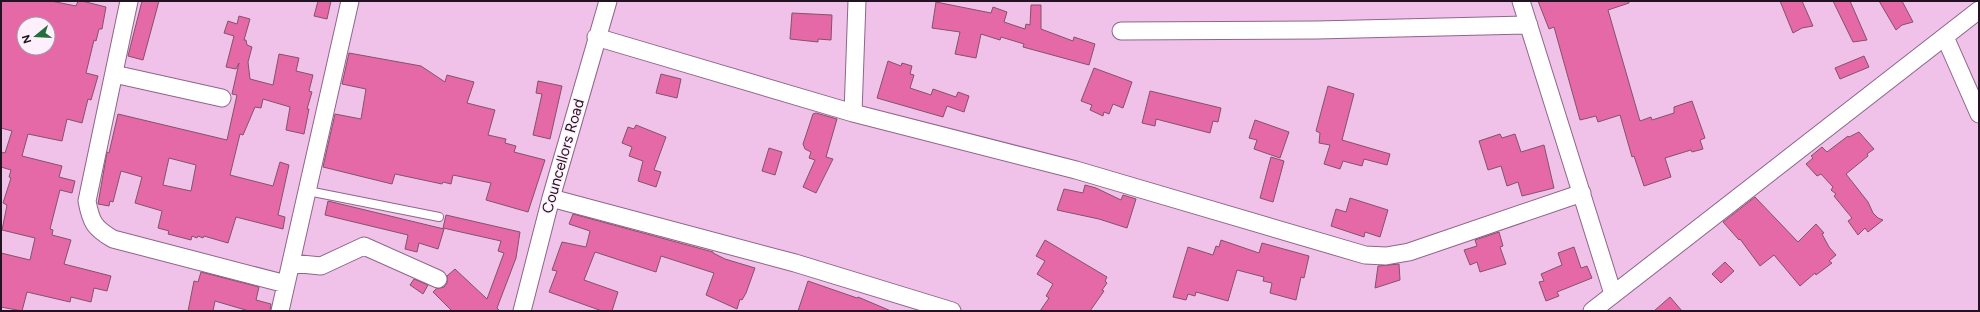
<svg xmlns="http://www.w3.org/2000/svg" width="1980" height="312" font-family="Figtree,sans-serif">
<rect width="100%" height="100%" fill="#f0c2ea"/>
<path fill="#e569a7" stroke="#845269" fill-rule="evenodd" d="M1 1H51L76 6 78 1H82L106 7 102 29H99L96 41 94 40 86 73 98 76 91 100 88 99 82 123 67 119 62 141 28 134 22 156 62 166 59 177 75 181 72 193 60 190 50 229 53 230 52 235 71 240 64 264 111 276 107 291 94 288 91 302 71 297 70 302 27 292 22 311 1 307V253L30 260 35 238 2 230 7 205 3 203 11 178 9 177 11 170 1 167V152L5 153 12 131 1 128ZM24 24H48V48H24Z
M142 1H159L143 60 128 56Z
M318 1H331L327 19 314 16Z
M1538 1H1629V3L1608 10 1640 121 1651 117 1652 120 1674 113V107L1692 101 1705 138 1700 140 1703 149 1692 152 1691 150 1665 158 1671 177 1644 186 1634 156 1632 157 1620 115 1598 122 1596 116 1580 120 1554 27 1549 29Z
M1780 1H1802L1813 26 1802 28 1793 33Z
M1833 1H1850L1867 40 1853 42Z
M1879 1H1902L1913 22 1902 25 1896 30Z
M936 2 991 13 993 7 1007 12 1004 22 1025 29 1026 24 1030 25 1031 5H1041V29L1073 41 1074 37 1095 44 1089 65 1023 47 1024 44 1001 37 1000 40 981 34 976 58 955 54 960 32 932 28Z
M792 13 832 15 831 40 818 39V42L790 39Z
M239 16 250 19 244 40H246L247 45 252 47 248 62 250 79 273 85 279 54 299 58 296 71 313 75 309 91 312 92 307 109H309L304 134 286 130 290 107 263 99 261 108 255 107 243 135 240 134 230 175 273 186 280 162 289 165 278 215 285 217 283 229 236 217 228 243 204 236 203 238 198 236 197 238 192 236 191 240 168 234 169 231 158 228 162 211 135 203 142 177 121 171 113 202 110 201 109 206 98 204 107 152 109 153 118 114 227 140 237 95 232 94 239 63 236 69 226 67 234 36 224 33 228 21 237 24ZM169 158 196 165 191 191 163 185Z
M349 53 421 66 445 82 447 75 474 82 467 103 495 110 488 135 506 139 505 143 516 146 514 152 545 160 528 212 486 200 491 183 453 175 451 184 443 182 442 184 395 174 392 184 323 167 335 114 361 119 366 89 342 84Z
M1864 56 1869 67 1840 79 1835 68Z
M888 61 901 66 902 63 912 66 910 74 914 75 910 88 931 95 933 89 956 97 958 92 969 96 964 112 947 106 943 117 877 98Z
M1094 68 1132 82 1123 108 1113 104 1109 114 1104 112 1103 116 1090 110 1092 105 1081 101Z
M661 74 681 79 677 98 656 93Z
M538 81 562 86 550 139 533 135 542 94 536 93Z
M1328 86 1354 94 1342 140 1390 154 1387 165 1364 159 1362 166 1343 161 1340 169 1324 164 1330 145 1319 143 1320 133 1316 131Z
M1150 91 1221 108 1218 122 1213 121 1210 133 1156 119 1155 126 1142 123Z
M816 113 837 119 826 157 833 159 816 193 803 187 815 160 809 158 811 152 805 149 803 144 813 114Z
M1255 120 1289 132 1280 158 1254 149 1257 140 1249 138Z
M636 125 666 137 654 170 661 172 656 187 638 181 643 161 629 156 632 147 622 143 628 127 634 129Z
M1859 132 1874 149 1867 154 1868 156 1846 174 1868 202 1873 213 1878 218 1883 220 1868 232 1865 228 1858 235 1848 221 1852 218 1834 196 1836 194 1831 190 1833 187 1821 174 1817 176 1806 164 1813 158 1811 156 1822 147 1827 152 1848 136 1849 137Z
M1500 134 1502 138 1515 134 1521 152 1544 145 1554 188 1522 196 1518 182 1507 186 1501 166 1488 170 1479 141Z
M769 148 782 152 775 175 762 171Z
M1271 157 1284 161 1273 202 1260 198Z
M1085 185 1096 188 1121 200 1123 195 1136 199 1127 228 1099 219 1057 210 1064 189 1083 193Z
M1755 197 1798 242 1816 224 1824 233 1822 234 1829 247 1836 255 1829 261 1832 263 1816 275 1815 273 1800 286 1774 255 1760 266 1740 239 1739 240 1723 222Z
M1350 198 1388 210 1380 237 1365 232 1364 237 1331 226 1336 209 1346 212Z
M328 201 444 229 438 249 419 243 417 252 405 249 408 235 325 215Z
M573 214 713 252V253L725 259 755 268 746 293 742 300 740 299 737 309 706 295 714 273 661 256 656 272 595 252 584 280 618 292 612 311H602L549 292 557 271 552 270 562 242 586 247 590 231 569 224Z
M446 215 520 232 516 258 497 308 500 311H452L433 292 436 289 444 287 447 283V276L455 269 487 299 504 253 498 251 501 241 443 228Z
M1499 232 1503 246 1500 247 1506 264 1480 272 1477 262 1470 265 1464 250 1477 246 1475 240Z
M1045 240 1107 277 1105 281 1107 283 1102 290 1104 291 1090 311H1040L1049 298 1046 296 1053 284 1037 274 1045 261 1036 256Z
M1221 240 1259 253 1262 243 1309 256 1304 278 1301 277 1296 300 1270 293 1272 283 1263 281 1264 277 1237 270 1228 301 1196 292 1195 296 1188 294 1186 300 1173 297 1188 247 1213 255 1216 246 1219 247Z
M1574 247 1581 268 1587 266 1592 278 1557 292 1559 296 1546 301 1539 282 1544 281 1541 274 1562 265 1558 253Z
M1725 262 1734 271 1721 283 1712 274Z
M1399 264 1400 280 1375 288 1378 266Z
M201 272 259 287 256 300 271 304 270 311H249L215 301 213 311H188L194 281 198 282Z
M414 279 428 285 423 294 410 285Z
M808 281 857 298 858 297 891 311H798Z
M1670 297 1682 311H1654Z"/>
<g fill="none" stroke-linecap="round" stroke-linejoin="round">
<defs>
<path id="lane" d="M308 191 439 217"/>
<path id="street" d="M129 1 87 201C91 222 94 228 113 239L286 284
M1521 1 1613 294
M1121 31 1317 30 1529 25
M596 37 853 113 1076 170 1365 255 1386 256 1409 252 1582 193
M1945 37 1979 114
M114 74 222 98
M853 113 857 1
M551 198 795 263 952 311
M291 263 321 266 364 246 438 279
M280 311 350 1
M522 311 551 198 608 1
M1592 311 1979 10"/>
</defs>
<use href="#lane" stroke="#8f6589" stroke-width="10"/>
<use href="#street" stroke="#8f6589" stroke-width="19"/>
<use href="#lane" stroke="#fff" stroke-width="8"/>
<use href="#street" stroke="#fff" stroke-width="17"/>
</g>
<g text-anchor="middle" stroke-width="3" stroke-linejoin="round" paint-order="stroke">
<g font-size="15" fill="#231221" stroke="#fdeffb">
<text transform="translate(563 156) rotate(-74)" y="5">Councellors Road</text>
</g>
</g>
<rect width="1980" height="312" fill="none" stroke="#231221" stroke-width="4"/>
<g transform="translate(36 36) rotate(252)"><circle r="19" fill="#fdeffb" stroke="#a697a4"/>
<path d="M0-3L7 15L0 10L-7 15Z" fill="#236e3c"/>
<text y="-6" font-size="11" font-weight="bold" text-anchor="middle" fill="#231221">N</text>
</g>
</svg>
